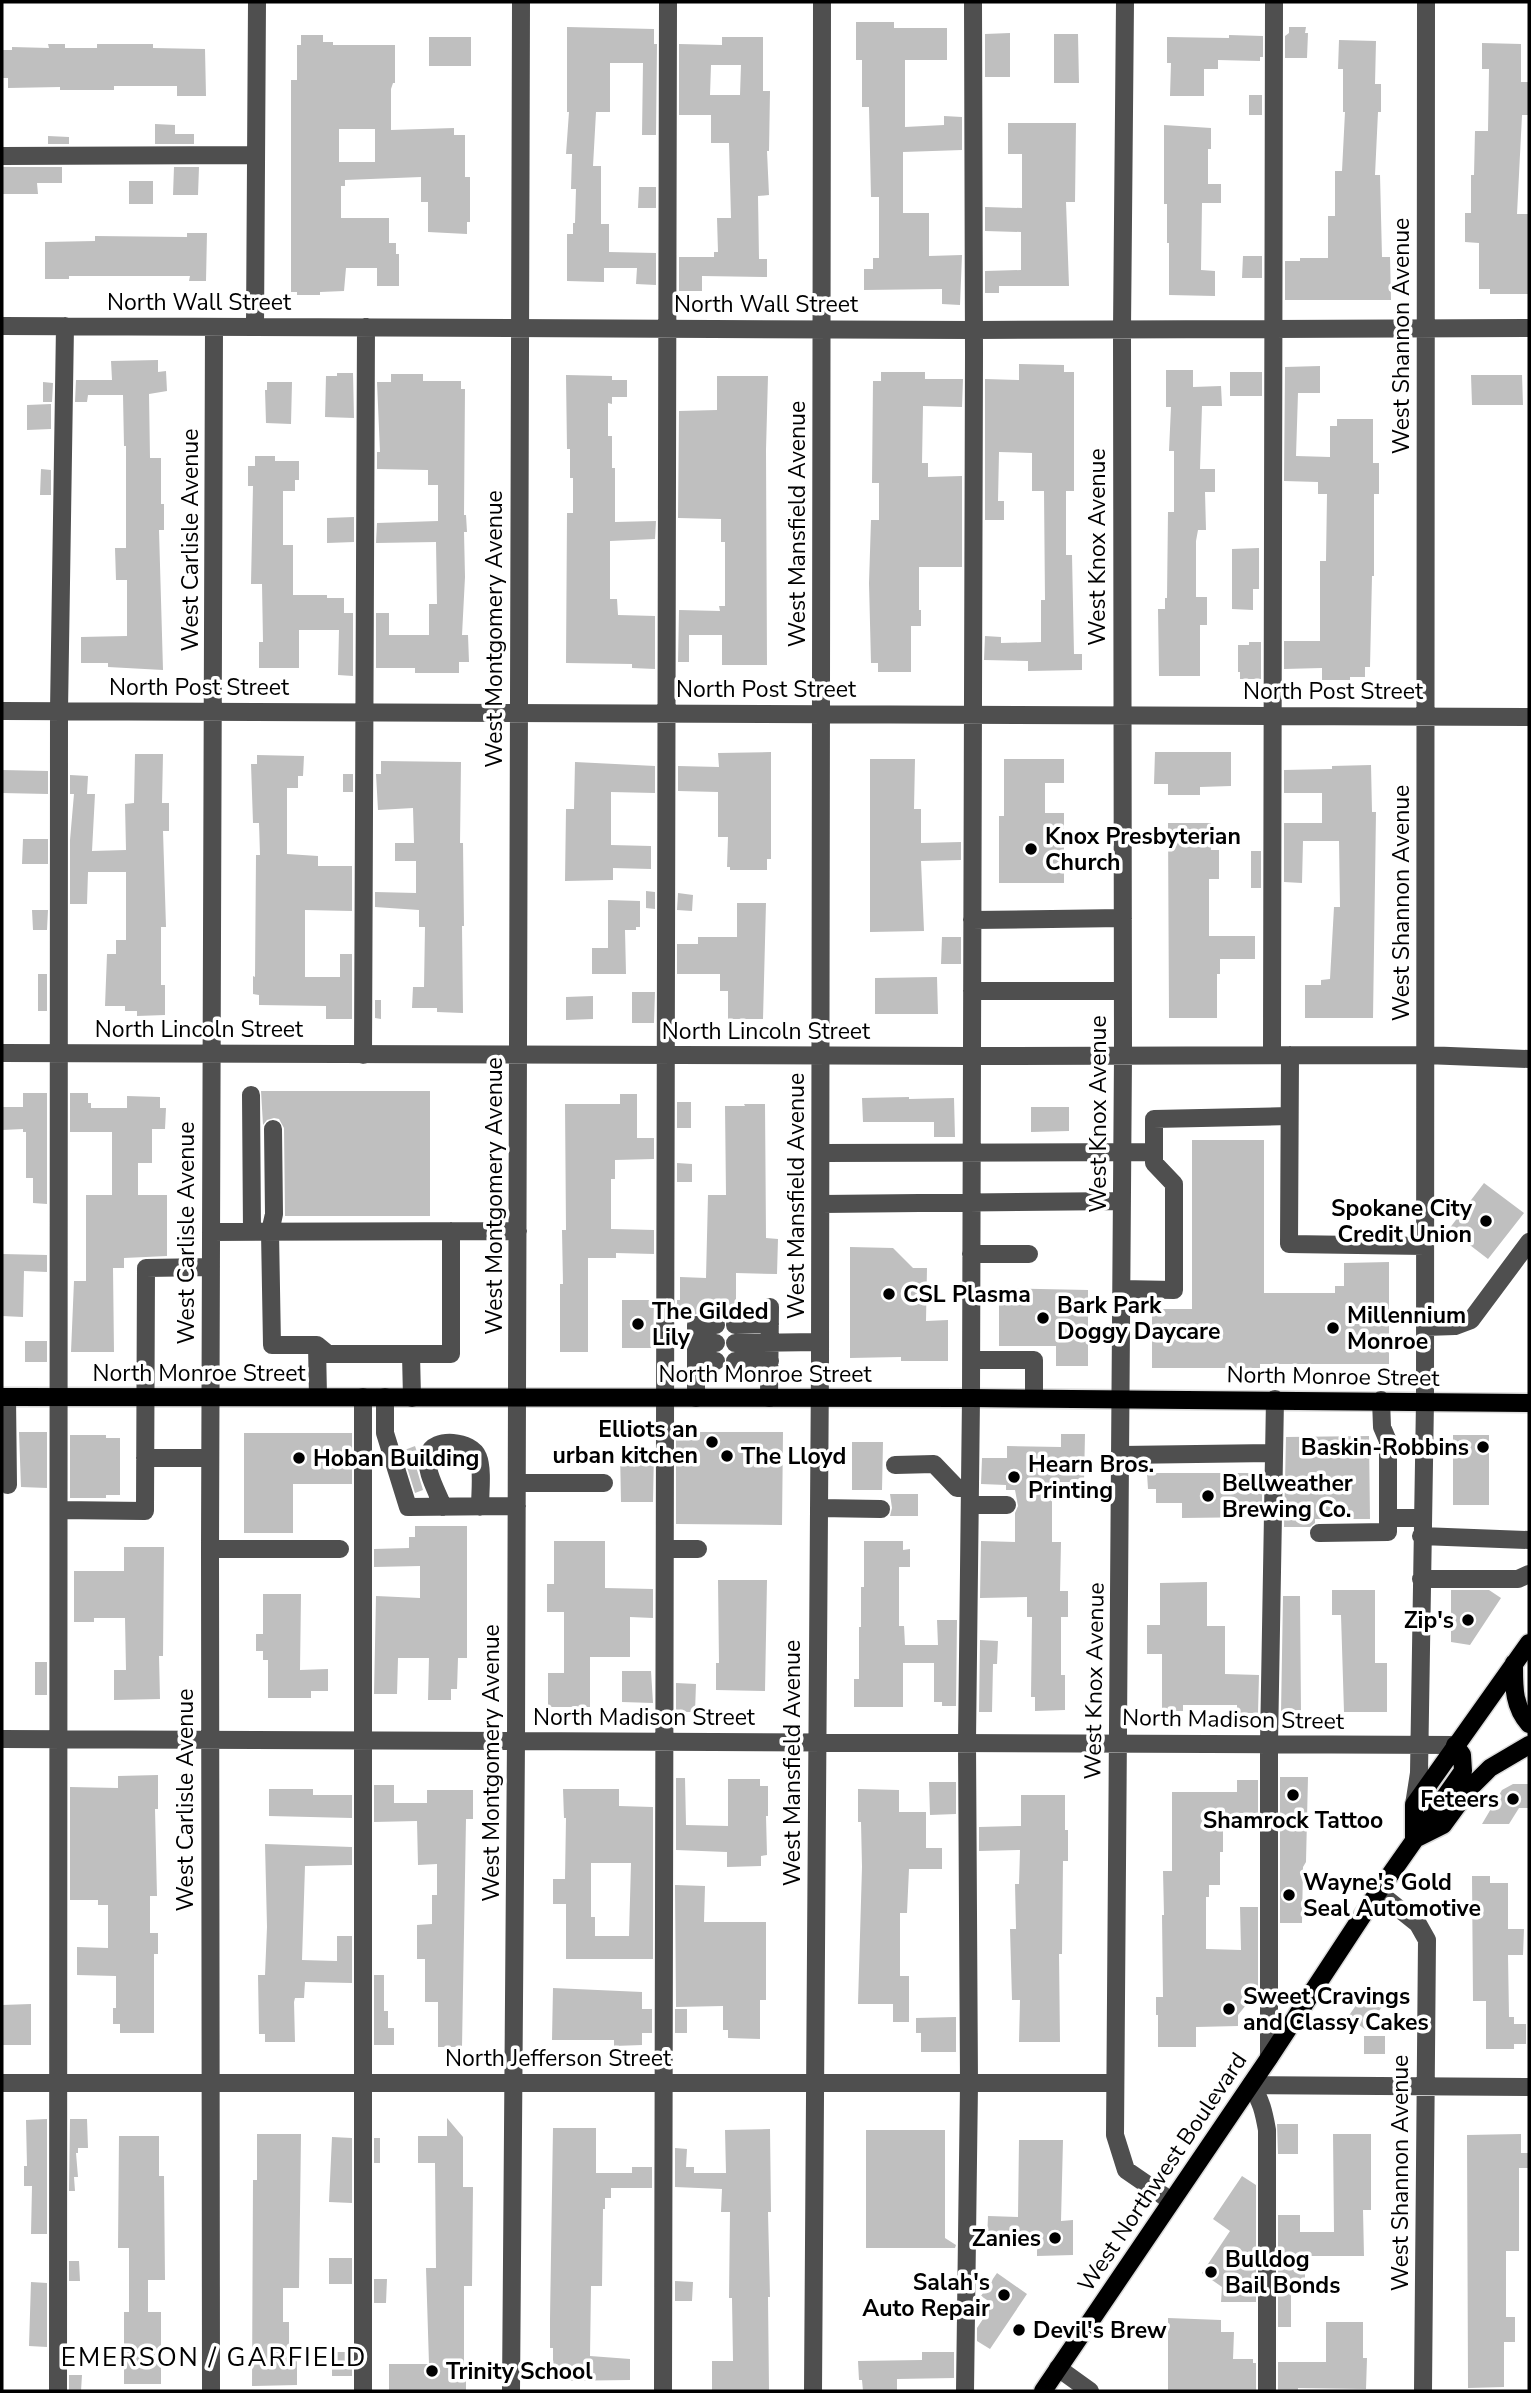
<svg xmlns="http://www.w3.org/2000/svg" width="1531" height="2393" font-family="'Nunito Sans',sans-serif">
<rect width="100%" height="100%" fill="#fff"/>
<path fill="#bfbfbf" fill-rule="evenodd" d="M856 22H894V28H947V60H905V127L944 125V116L962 117V150L903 152V213H929V256L962 255 960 305 942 304V289L864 290V269H873V258H879V197H871L869 107H862V60H856Z
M567 27 654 29V44H657L656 135H642L643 63H610V112H596L593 166H601V224H609V252L656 253V285L636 284 637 268H604V282L567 281V234H573V223H575L576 189H571L572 154H566L569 112H567Z
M1289 27H1306L1305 33H1308L1307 58H1285V36L1289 33Z
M1010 33V77H985V34Z
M1054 34H1078L1079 83H1054Z
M301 35H323V42H333V45H395V83H393L391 89V130L454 128V135H465V177H470V222H467V234L428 232V202H421V177L345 180V186H341V218H389V243H396V254H399V286H377V268H346L344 291 320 292V295H297V292H291V80H297V45H301ZM339 129H375V162H339Z
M1229 35 1263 36V57H1260V61L1218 60V69H1204V96H1170L1171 63H1167V37L1229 38Z
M429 37H471V66H429Z
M722 37H763V91H770L769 151H767L769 195 758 196 759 259H767V277L702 276V291H679V257H714V252H718L717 218H731L729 143H711V115H679V44L722 45ZM711 65H741L740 95H710Z
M1339 40 1376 41 1375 84H1381V112H1378L1375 175H1380L1382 257H1390L1391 300H1285V261H1300V258H1328V216H1335V171H1342L1345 112H1343V69H1338Z
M1482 43 1521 44V82H1529V115H1522L1517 214H1529V294H1490V289H1479V243L1465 242V213H1471V175H1474L1475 131H1488L1489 69H1482Z
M48 44H65V48H97V44H153V48L205 49 206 96H177V86H114V90H60V87L8 88V78H2V50H12V47L49 48Z
M1249 95H1262V115H1249Z
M1008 123H1076L1075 202H1066L1069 286H999V293H985V271L1021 270V232L985 231V207L1022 208V154H1008Z
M155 124 175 125V134H194V144H155Z
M1164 125 1211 128V149H1208V184H1221V203H1202L1201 270 1215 271V296L1169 295V243H1167V204H1164Z
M48 136 69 137V144H48Z
M2 167H62V183H37L38 194H2Z
M174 167H199L198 195H173Z
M129 181H153V204H129Z
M639 187H656V208H638Z
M187 233H207L206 281H189L190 276H69V279H45V242L95 241V236L187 237Z
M1243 256H1262V278H1242Z
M158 360V372L166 371 167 391 149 394 150 458H161V504H164V530H159L163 670 108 667V663H81V637L127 636V580H116L115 548H126V446H124L123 395H88L87 402H75L76 380H112L111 361Z
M1019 364 1064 365V372H1074V491H1066V555H1072L1074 654H1082V670L1028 671V661L984 660 985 636 1001 637V643L1041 642V600H1045L1044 491H1032V453L999 452 998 501H1004V520H985V379L1019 380Z
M1320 366V393H1298L1296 456 1330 457V426H1337V419H1373V463H1379V494H1374V576H1372L1370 667H1365V677H1350V680H1322V668L1284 669V641H1320V561H1326L1327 494H1318V482L1284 481 1285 367Z
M1166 370H1193V387L1221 386 1222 406H1202L1200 469H1215V492H1205L1206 530H1198L1196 541V597H1207V625H1200V676H1159L1158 609H1165V598H1167L1168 512H1174V451H1169L1171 407H1166Z
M881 372H925V379H963L962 407 923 406 922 463H928V477L962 476V567H919V610H921V626H911V672H878V663H871L869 583 871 520H879V483H872L873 381H881Z
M1230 372H1262V396H1230Z
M337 373H353L354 418 325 417 326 376H337Z
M391 374H423V381H461V389H465L464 515H466L467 532H464L465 577 462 635H468L469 662H459V673H415V668H376V613H389V635H429V604H437L436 542 376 543 377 523 438 521V485H428V470L377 469V452H380L377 382H391Z
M566 375 612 376V380H627V397H612V404L608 403V436H612V468H615V522L656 521 655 539 610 541V599H617L618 615 655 616V669L632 668V664L566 663 567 513H573V478H570V449H567Z
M1471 375H1522L1523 405H1472Z
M717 376H768L766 450 767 665H722V635H689V662H678L679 610 720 611 719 606H725V542H721V519L678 518 679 411 717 410Z
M43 382 53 383 52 402H43Z
M267 382H292L291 424 266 423 265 390H267Z
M51 404V429L27 430V405Z
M255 456H275V461H299V480H295V491H283V545H293V595H327V598H344V613H353V676L338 675 339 630H299V668H259V642H263L262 584H251L253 486H248V466H255Z
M41 469 51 470V495H40Z
M354 517V542L327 543V518Z
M1259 548V589H1253V610L1232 609V549Z
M1249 642H1261V679H1240V672H1238V645H1249Z
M771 752V859H767V870H730V867H727L728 837H718V792L678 791V766L719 767 718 753Z
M1155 752H1231V786L1200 787V795H1168V784H1154Z
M135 754H163L162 803H169V831H163L166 927H161V985H165V1015L137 1016V1011H125V1006H105L107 954H116V940H126V872H88L87 904H70V840L74 794H70V775L88 776 87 794H95L92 851 126 850 125 804 134 803Z
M257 755 304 756 303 776H298V788H287V854L318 856V866H352V911L305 910V977H340V954H352V1019H326V1006L259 1005V995L253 994V976L255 977 256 855H260L259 823H253L251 764H257Z
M870 759H915L914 809H921V843L961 842V860L921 861 924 931 870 932Z
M1004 759H1064V783H1045V813H1064V883H999V816H1004Z
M381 761 461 762 460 843H463L464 926H462L463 1013 437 1012V1008H412L413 987H424L425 927H419V910L375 907V892L416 893V861H395V843H414L413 808 378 810 376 774H381Z
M575 762 655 766V793L611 792V845L651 846V869L613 868V880L565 881 566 809H574Z
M1371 765 1372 812H1376L1373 1018H1305V985H1321V980L1330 979 1334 907H1340L1339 841H1303L1302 883 1284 882V823H1322V793H1284V770L1332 769V766Z
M2 770 48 771V794L2 793Z
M343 774H353V792H343Z
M1168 823H1211V850H1219V879H1209V936H1255V959H1220V974H1217V1018H1169Z
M23 839H48V864H22Z
M1251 851H1261V888H1251Z
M646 891 655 892V909L646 908Z
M678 893 693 895 692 911 677 910Z
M608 900 640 901V927H636V930H625L626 974H592V948H608Z
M737 903H766L763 1019H728V991H720V974H677V944H698V937H737Z
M32 910H48L47 930H33Z
M942 937H961V964H941Z
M38 974H47V1011H38Z
M937 977 938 1014H875V978Z
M632 992H655L654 1023H632Z
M593 996V1019L566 1020V997Z
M375 1000H381V1019L375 1018Z
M261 1091H430V1216H285L284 1128 279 1119 274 1118 267 1120 263 1125Z
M23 1093H47V1204L33 1203V1178H26V1132H23V1129L2 1130V1107H23Z
M70 1093H88V1103H91V1108H127V1096L160 1097V1108H166L165 1129H152V1163H138V1195H167V1256L124 1258V1268H113L114 1352H71L74 1281H86V1195H112V1132H70Z
M620 1094H637V1138H654V1159L615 1160V1179H611V1229L654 1230V1254L616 1253V1258H588V1352H560V1284H563L562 1230H566L565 1104H620Z
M909 1097V1099L954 1098 955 1137H934V1122H863L862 1098Z
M677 1102H691V1128H677Z
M744 1104H765L766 1238 778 1239 777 1274 736 1273V1314L726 1319 717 1314H696L686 1319H677V1300H680V1277L706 1278 708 1195H726L725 1106H745Z
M1031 1107H1069V1131L1031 1132Z
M1192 1140H1264V1293H1335V1286H1344V1263L1389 1262V1364H1260V1368H1152V1309H1192Z
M677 1163 692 1164V1182H677Z
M1484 1183 1524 1213 1488 1259 1449 1229Z
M850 1247 893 1248 913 1268H927L926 1321 948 1320V1361H901V1357L850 1358Z
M2 1254 47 1255V1272L24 1271 23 1317 2 1316Z
M999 1288 1088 1290V1366H1056V1346H999Z
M622 1300H654L653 1348H622Z
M25 1341H47V1362H25Z
M19 1432H47V1488L21 1487Z
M676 1432H783L782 1525 676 1524Z
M244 1433H352V1484H293V1533H244Z
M1061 1434H1085L1084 1482H1052V1542H1061L1060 1591H1068V1617H1061V1675H1065V1710L1035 1711V1697H1031L1032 1617H1027V1597L980 1598 981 1541 1015 1542V1513L1018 1506 1015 1490H1006V1485L981 1484 982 1458H1007V1446L1061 1447Z
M70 1435H106V1438H120V1495H106V1498H70Z
M1453 1435H1489V1505H1453Z
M1369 1436 1370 1519H1315V1523L1310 1527H1284L1286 1437Z
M852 1442H883L882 1490H852Z
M415 1446 417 1452V1470L423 1490 415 1493 402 1451Z
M620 1451H654L653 1502H621Z
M1147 1473H1262V1517L1182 1518V1503H1156V1489H1148Z
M890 1494H918V1516H890L892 1508Z
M415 1526H467V1658H458L457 1689H451V1700H428L429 1658H398L397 1694H374L376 1596 420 1598V1566L374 1567V1549L409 1548V1537H415Z
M554 1541H605V1588L653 1589V1618L630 1617V1657H590V1707H548V1673H564V1612H547V1584H554Z
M864 1541H903V1550L910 1549V1567H899V1626H904L905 1645H938L937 1620H957L956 1706H942V1702H934V1663H903V1707H854V1679H859V1627H861V1587H864Z
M124 1547H164L163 1656H159L160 1699 114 1700V1670H126L125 1618H94V1622H74V1571H124Z
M718 1580H767L765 1691 716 1690V1663H719Z
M1207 1582V1626H1225V1674L1259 1675 1258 1713H1237V1705H1183V1711H1162V1654H1147V1625H1160V1583Z
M1332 1590H1375V1663H1387V1712H1344L1341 1615H1332Z
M1451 1590H1489L1501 1598 1470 1645 1451 1642Z
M263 1594H301L300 1670 328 1669V1691H311V1698H268V1660H263V1651H256V1634H263Z
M1283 1596H1300L1301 1713H1281Z
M980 1640 998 1641 997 1664H993L992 1712H979Z
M35 1662H47V1695H35Z
M622 1671H651L653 1703 622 1702Z
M676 1683 696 1684 695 1712H676Z
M158 1775V1809H155L157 1896H150V1933H158V1954H154V2033H120V2024H113V2008H116V1976L77 1975V1947L108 1948V1905H98V1900H70V1787L118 1788V1776Z
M1280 1777H1308L1306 1862 1303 1867 1302 1923H1280Z
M676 1778H685L686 1825 728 1826V1779H760V1786H768V1816H766L767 1855 761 1856V1866L727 1867V1852L676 1850Z
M1237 1780H1258V1813H1233V1817H1223V1852H1220V1885H1209V1897H1206V1949L1241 1950 1240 1907H1258V1996L1251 2005H1246L1238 2015V2026L1196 2027V2047H1158V2015H1156V1997H1163L1162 1915H1164L1163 1871H1172V1792H1237Z
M929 1782H956V1814L930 1815Z
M1513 1784H1529V1808H1519L1509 1824H1482L1502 1790Z
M374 1785H394V1803H427V1790H473V1819H466L462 2047H438V2002H425V1959H417V1925L432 1924V1895H437V1864L418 1865 417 1821 374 1822Z
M269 1789H313V1795H352V1818L269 1816Z
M563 1789H619V1806L653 1807V1959H566V1904H553V1879H565L566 1818H564ZM591 1863H631L629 1936H595V1917H591Z
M858 1789 899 1790V1812H926V1848H942V1869H909L907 1913H900V1976H909V2022H893V2004H858L862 1867 861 1822H858Z
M1021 1795H1065V1830H1068V1861H1063L1062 1954H1059L1060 2042H1019L1020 2000H1012L1010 1929H1016L1015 1884H1019L1020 1850 979 1851V1827L1021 1826Z
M265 1844 352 1847V1865L305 1866 302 1960 337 1961V1936H352V1983L305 1982 304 1998H295L294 2002 295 2042H265V2034H259L258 1975H265L267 1927Z
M1472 1876H1490V1883H1508V1929H1524L1523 1955H1508L1509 2017H1514V2024H1526V2044H1514V2049H1486V2001H1473Z
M675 1885 705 1886 704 1922H766V2000H760V2039L728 2038V2030H723V2006L676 2007Z
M374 1975H384V2011H388V2028H394V2045H374Z
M553 1988 642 1992V2009H652V2033H642V2045L614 2046V2040H552Z
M1365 1992 1383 2005 1366 2030 1348 2017Z
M31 2004V2045H2V2005Z
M675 2009H687V2033H675Z
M956 2017V2052H921V2033H916V2018Z
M1364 2036H1385V2054H1364Z
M447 2118 463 2137V2187H473L472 2286H464V2365H466V2391H389V2364H429L426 2268H436L435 2163H418V2136H447Z
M47 2119V2234H31L32 2186H24V2166H27L26 2120Z
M70 2119H87L88 2148H78V2153H76L78 2177H74L75 2191H69Z
M1277 2124H1298V2154H1278Z
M553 2128H596V2173H632V2167H652V2188H611V2198H605V2209H603L602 2286H591L590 2356 630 2359V2380L553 2381V2348H550V2319Z
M770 2129 771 2212H768L770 2297H768L769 2390H712V2361H733L732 2298H729L730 2212H721L722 2189 675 2187V2148L687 2149 686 2167H694V2173H726L725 2130Z
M866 2130H945V2238L956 2245 955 2248H866Z
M257 2134H301L299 2288H283V2322H289V2357H297V2385L252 2386 253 2180H257Z
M1333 2134H1371V2210H1363L1364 2256H1305V2282H1291V2327H1278V2215H1300V2232H1334Z
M1521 2134V2153H1529V2168H1519V2251H1506V2317H1515V2342H1504V2387L1468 2388 1467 2135Z
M119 2136H159V2176H164L165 2280H148V2312H161V2384H124V2312H129V2248H118Z
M332 2137 352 2138V2203L329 2202Z
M374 2138H380V2163H374Z
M1019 2140H1063L1061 2221 1073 2220V2255L1037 2256V2244L987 2241 988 2216 1018 2217Z
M1242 2176 1256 2185V2302H1221L1222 2287 1202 2273 1230 2231 1213 2219Z
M329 2258H352V2284H329Z
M69 2261H79L80 2281H69Z
M997 2273 1027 2294 990 2349 977 2341V2328L993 2304 981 2296Z
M374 2279H387L386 2303H374Z
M675 2281 693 2282 692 2301H675Z
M31 2282 47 2283V2347L29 2346Z
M1168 2318 1221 2320V2332H1234L1233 2359H1253V2363H1256V2391H1168Z
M1326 2322H1363V2358H1367L1366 2389 1298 2388V2391H1278V2362H1326Z
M332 2352H352V2376H332Z
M922 2352H954V2378L897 2379V2391H863L862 2380H859L858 2361 922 2360Z
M69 2375H82L81 2391H69Z"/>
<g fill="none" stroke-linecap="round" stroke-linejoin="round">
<defs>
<path id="major" d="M2 1397 971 1398 1529 1403
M1514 1663C1514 1686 1513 1706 1529 1724
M1417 1838 1443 1825 1470 1788 1490 1768 1529 1745
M1414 1839V1805L1529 1643
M1043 2391 1269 2058 1378 1892 1463 1771 1462 1755 1455 1745"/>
</defs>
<use href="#major" stroke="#dbdbdb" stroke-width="21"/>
<path stroke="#4f4f4f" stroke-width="18" d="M1125 2 1122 329 1123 1055 1115 2135 1126 2170 1171 2201
M2 156 256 155
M2 326 974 330 1529 328
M255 327 257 2
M2 711 1529 717
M972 920 1123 918
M972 991H1123
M2 1053 971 1056 1425 1055 1529 1059
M363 1055 366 327
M1272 1055 1274 2
M1290 1055 1289 1244 1425 1246
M251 1095 252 1232
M273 1129 274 1214 270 1232 272 1345H317L328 1354H451V1231
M821 1153 1154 1152
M821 1204 1122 1201
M211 1232 518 1231
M971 1254H1029
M1122 1289 1174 1290V1184L1154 1163V1119L1289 1116
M735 1325 770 1324
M1425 1327 1455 1326 1471 1320 1529 1242
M696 1343H716
M735 1343 820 1342
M317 1345 318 1397
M411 1354 412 1398
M971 1360H1034V1398
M696 1361H716
M735 1361H770
M7 1397 8 1485
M363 1397V2391
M385 1397V1433L408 1507 517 1506
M696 1398V1325H716
M769 1398 770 1307
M1121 1455 1274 1453
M145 1458H210
M895 1465 934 1464 957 1488H970
M517 1483H604
M970 1505H1007
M443 1507C438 1493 424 1470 428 1455 434 1436 472 1441 478 1457 483 1469 480 1494 480 1507
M819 1508 881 1509
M59 1510 145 1511 146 1268 211 1267
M1388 1518H1422
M1319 1533 1388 1532V1441L1382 1427 1381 1400
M1421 1536 1529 1540
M210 1549H340
M665 1549H698
M1421 1579H1518L1529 1574
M2 1739 1455 1745
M1414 1805 1419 1773 1425 1401 1426 2
M1378 1892 1418 1924 1427 1940 1423 2391
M1269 2058V1744L1275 1399
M2 2083H1115
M1251 2085C1261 2099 1264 2113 1267 2130V2391
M1251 2085 1529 2087
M1058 2368 1090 2391
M58 2391 59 711 65 326
M211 2391 210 1549 214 327
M511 2391 516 1741 521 2
M663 2391 668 2
M813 2391 820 1364 822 2
M965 2391 969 2084 967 1742 971 1398 974 353 973 2"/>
<use href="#major" stroke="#000" stroke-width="18"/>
</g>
<g fill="#000" stroke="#fff" stroke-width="2.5">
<circle cx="1031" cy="849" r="7"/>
<circle cx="1486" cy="1221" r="7"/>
<circle cx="889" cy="1294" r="7"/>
<circle cx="1043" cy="1318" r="7"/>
<circle cx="638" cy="1324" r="7"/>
<circle cx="1333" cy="1328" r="7"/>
<circle cx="712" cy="1442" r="7"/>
<circle cx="1483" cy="1447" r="7"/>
<circle cx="727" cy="1456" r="7"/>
<circle cx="299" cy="1458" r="7"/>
<circle cx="1014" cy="1477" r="7"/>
<circle cx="1208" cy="1496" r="7"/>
<circle cx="1468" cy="1620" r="7"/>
<circle cx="1293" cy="1795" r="7"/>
<circle cx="1513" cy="1799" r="7"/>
<circle cx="1289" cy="1895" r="7"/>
<circle cx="1229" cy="2009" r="7"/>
<circle cx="1055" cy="2238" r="7"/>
<circle cx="1211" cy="2272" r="7"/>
<circle cx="1004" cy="2295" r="7"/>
<circle cx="1019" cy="2330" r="7"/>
<circle cx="432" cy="2371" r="7"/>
</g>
<g text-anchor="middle" stroke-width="7" stroke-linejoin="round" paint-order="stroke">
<g font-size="23" fill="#000" stroke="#fff">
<text x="199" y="310">North Wall Street</text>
<text x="766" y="312">North Wall Street</text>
<text transform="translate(1401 336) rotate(-90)" y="8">West Shannon Avenue</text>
<text transform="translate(797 524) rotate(-90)" y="8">West Mansfield Avenue</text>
<text transform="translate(190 540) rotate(-90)" y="8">West Carlisle Avenue</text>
<text transform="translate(1097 547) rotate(-90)" y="8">West Knox Avenue</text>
<text transform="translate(494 629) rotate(-90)" y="8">West Montgomery Avenue</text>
<text x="199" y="695">North Post Street</text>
<text x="766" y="697">North Post Street</text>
<text x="1333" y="699">North Post Street</text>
<text transform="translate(1401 903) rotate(-90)" y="8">West Shannon Avenue</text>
<text x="199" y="1037">North Lincoln Street</text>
<text x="766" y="1039">North Lincoln Street</text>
<text transform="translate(1098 1114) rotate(-90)" y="8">West Knox Avenue</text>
<text transform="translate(494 1196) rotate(-90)" y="8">West Montgomery Avenue</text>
<text transform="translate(796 1196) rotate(-90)" y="8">West Mansfield Avenue</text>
<text transform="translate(186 1233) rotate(-90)" y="8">West Carlisle Avenue</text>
<text x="199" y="1381">North Monroe Street</text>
<text x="765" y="1382">North Monroe Street</text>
<text transform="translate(1333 1376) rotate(1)" y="8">North Monroe Street</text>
<text transform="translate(1094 1681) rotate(-89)" y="8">West Knox Avenue</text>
<text x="644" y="1725">North Madison Street</text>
<text transform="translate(1233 1719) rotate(1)" y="8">North Madison Street</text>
<text transform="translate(491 1763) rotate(-90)" y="8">West Montgomery Avenue</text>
<text transform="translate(792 1763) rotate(-90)" y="8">West Mansfield Avenue</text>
<text transform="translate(185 1800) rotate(-90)" y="8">West Carlisle Avenue</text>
<text x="558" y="2066">North Jefferson Street</text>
<text transform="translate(1162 2172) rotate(-56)" y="8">West Northwest Boulevard</text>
<text transform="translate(1400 2173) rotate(-90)" y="8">West Shannon Avenue</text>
</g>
<g font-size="23" font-weight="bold" fill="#000" stroke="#fff" text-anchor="start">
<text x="1045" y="844">Knox Presbyterian<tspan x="1045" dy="26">Church</tspan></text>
<text x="1472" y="1216" text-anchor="end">Spokane City<tspan x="1472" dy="26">Credit Union</tspan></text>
<text x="903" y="1302">CSL Plasma</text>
<text x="1057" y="1313">Bark Park<tspan x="1057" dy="26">Doggy Daycare</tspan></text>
<text x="652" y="1319">The Gilded<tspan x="652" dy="26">Lily</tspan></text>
<text x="1347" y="1323">Millennium<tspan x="1347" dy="26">Monroe</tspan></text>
<text x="698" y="1437" text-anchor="end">Elliots an<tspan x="698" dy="26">urban kitchen</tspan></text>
<text x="1469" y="1455" text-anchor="end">Baskin-Robbins</text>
<text x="741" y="1464">The Lloyd</text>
<text x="313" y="1466">Hoban Building</text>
<text x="1028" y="1472">Hearn Bros.<tspan x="1028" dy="26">Printing</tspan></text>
<text x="1222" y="1491">Bellweather<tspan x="1222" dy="26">Brewing Co.</tspan></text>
<text x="1454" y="1628" text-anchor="end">Zip's</text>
<text x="1499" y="1807" text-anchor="end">Feteers</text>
<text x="1293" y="1828" text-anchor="middle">Shamrock Tattoo</text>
<text x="1303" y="1890">Wayne's Gold<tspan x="1303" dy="26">Seal Automotive</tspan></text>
<text x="1243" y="2004">Sweet Cravings<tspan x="1243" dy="26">and Classy Cakes</tspan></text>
<text x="1041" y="2246" text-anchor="end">Zanies</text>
<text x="1225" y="2267">Bulldog<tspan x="1225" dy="26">Bail Bonds</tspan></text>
<text x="990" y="2290" text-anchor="end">Salah's<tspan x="990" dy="26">Auto Repair</tspan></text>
<text x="1033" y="2338">Devil's Brew</text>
<text x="446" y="2379">Trinity School</text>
</g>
<g font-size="26" letter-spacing="2" fill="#000" stroke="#fff">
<text x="214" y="2366">EMERSON / GARFIELD</text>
</g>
</g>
<rect width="1531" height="2393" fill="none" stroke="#000000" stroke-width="7"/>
</svg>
